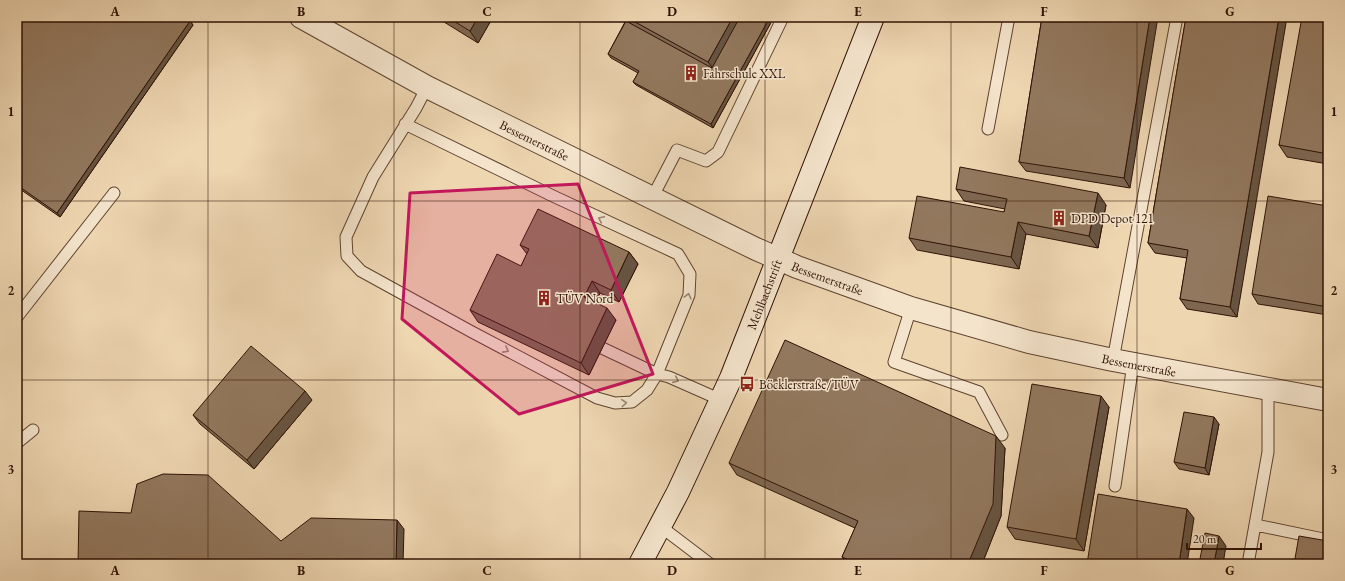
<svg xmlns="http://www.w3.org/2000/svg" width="1345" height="581" font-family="'EB Garamond',serif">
<rect width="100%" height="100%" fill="#eed6b1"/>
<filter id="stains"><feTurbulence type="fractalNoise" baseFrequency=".005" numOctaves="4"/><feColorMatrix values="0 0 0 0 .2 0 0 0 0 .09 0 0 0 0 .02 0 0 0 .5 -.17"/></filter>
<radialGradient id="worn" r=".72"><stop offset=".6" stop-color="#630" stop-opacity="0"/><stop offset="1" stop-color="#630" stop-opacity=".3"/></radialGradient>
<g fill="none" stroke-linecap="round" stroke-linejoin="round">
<defs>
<path id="lane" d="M405 124 555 197 678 254 690 274 689 295 657 374 647 390 632 402 615 403 597 398 472 332 361 271 347 256 346 237 373 177 416 108 427 87
M988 129 1009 17
M652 198 677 150 706 161 718 152 783 17
M911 308 894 362 979 392 1002 435
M17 317 114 193
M602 348 657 374 669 377 721 400
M1113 360 1177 17
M17 443 33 430
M1115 486 1133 364
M1256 525 1328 540
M660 526 710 564
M1248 564 1268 452V389"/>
<g id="street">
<path id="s1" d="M301 17 427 87 756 249 797 267 911 308 1029 342 1113 360 1328 400"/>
</g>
<g id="secondary">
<path id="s2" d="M640 564 678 492 731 378 873 17"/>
</g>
</defs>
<use href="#lane" stroke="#5f4330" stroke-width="13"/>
<use href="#street" stroke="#5f4330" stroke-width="24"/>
<use href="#secondary" stroke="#2f1205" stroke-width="24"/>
<use href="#lane" stroke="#f4e4cc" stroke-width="11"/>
<use href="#street" stroke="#f4e4cc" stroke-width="22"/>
<use href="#secondary" stroke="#f4e4cc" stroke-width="22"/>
</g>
<path fill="#7e6751" stroke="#2f1205" d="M17 17 190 21 193 25 60 217 17 187Z
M436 17H493L478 43Z
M616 17H774L713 128 636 85 633 82 638 73 611 58 608 54 625 22Z
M1042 17 1130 188 1026 171 1019 162Z
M1186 17 1237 317 1187 309 1180 299 1187 258 1155 253 1148 243Z
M1328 17V164L1287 157 1279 145Z
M956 189 1106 205 1098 248 1026 234 1019 269 917 250 909 238 1004 212 1005 209 964 201Z
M1328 206V315L1258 304 1252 294Z
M520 245 629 252 638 264 619 302 600 293 596 302 616 320 589 375 478 322 470 310 521 266 527 254Z
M312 400 254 469 200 424 193 415Z
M1109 407 1084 551 1015 539 1007 527Z
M1219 424 1209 475 1179 469 1174 462Z
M1005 448 1001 516 982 564H847L842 557 855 528 737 475 729 463Z"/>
<path fill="#665442" stroke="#2f1205" d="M478 17H493L478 43 470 31Z
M733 17H745L715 71 708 62Z
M770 17H774L713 128 711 124Z
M1150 17H1158L1130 188 1124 178Z
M1279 17H1287L1237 317 1230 307Z
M190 21 193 25 60 217 57 213Z
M1098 193 1106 205 1098 248 1089 236Z
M1018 222 1026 234 1019 269 1011 257Z
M629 252 638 264 619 302 611 290Z
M592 281 600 293 592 309 584 297Z
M607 308 616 320 589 375 581 363Z
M305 391 312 400 254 469 247 460Z
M1101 396 1109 407 1084 551 1076 539Z
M1214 417 1219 424 1209 475 1205 468Z
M996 436 1005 448 1001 516 982 564H968Z
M1187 509 1194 518 1187 564H1179Z
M397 520 404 529 403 564H396Z
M1219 536 1226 546 1223 564H1214Z"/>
<path fill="#92785e" stroke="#2f1205" d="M17 17H184L190 21 57 213 17 185Z
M447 17H478L470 31Z
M626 17H733L708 62Z
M740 17H770L711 124 633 82 639 71 608 54 626 21 712 68Z
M1042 17H1150L1124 178 1019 162Z
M1186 17H1279L1230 307 1180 299 1188 250 1148 243Z
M1302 17H1328V154L1279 145Z
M960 167 1098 193 1089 236 1018 222 1011 257 909 238 917 196 1004 212 1007 199 956 189Z
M1268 196 1328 206V307L1252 294Z
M538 209 629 252 611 290 592 281 584 297 607 308 581 363 470 310 497 254 521 266 529 249 520 245Z
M785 340 996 436 993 504 968 564H858L842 557 858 521 729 463Z
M251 346 305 391 247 460 193 415Z
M1032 384 1101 396 1076 539 1007 527Z
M1184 412 1214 417 1205 468 1174 462Z
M163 474 208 475 281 541 311 518 397 520 396 564H78L79 511 131 513 137 484Z
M1098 494 1187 509 1179 564H1087Z
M1205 533 1219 536 1214 564H1199Z
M1299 536 1328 541V564H1294Z"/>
<defs><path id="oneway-chevron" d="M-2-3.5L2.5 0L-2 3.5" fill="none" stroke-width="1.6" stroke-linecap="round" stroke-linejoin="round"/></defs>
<g stroke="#9b8672">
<use href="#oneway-chevron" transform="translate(601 219) rotate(-155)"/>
<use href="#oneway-chevron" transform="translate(688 296) rotate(-76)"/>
<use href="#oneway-chevron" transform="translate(506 350) rotate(28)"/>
<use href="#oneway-chevron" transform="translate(676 380) rotate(24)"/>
<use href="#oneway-chevron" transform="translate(624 403) rotate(-5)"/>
</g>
<path fill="#c2185b" fill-opacity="0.2" stroke="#c2185b" stroke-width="3" stroke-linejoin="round" d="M578 184 653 374 519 414 402 319 410 193Z"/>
<path fill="none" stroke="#2f1205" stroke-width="1" stroke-opacity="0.55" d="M208 17V564M394 17V564M580 17V564M765 17V564M951 17V564M1137 17V564M17 201H1328M17 380H1328"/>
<defs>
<symbol id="building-bare" viewBox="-9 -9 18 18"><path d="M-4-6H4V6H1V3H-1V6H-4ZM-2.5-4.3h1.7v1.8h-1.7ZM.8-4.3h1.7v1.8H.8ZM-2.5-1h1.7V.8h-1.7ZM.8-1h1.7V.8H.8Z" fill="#8f2418" stroke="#f4e4cc" stroke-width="2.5" paint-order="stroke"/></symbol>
<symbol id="bus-bare" viewBox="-9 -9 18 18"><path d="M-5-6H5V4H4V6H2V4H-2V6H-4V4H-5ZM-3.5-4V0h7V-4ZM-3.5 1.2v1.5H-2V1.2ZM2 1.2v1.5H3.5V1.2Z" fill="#8f2418" stroke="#f4e4cc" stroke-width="2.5" paint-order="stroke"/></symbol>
</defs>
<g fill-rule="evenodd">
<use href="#building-bare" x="680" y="62" width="22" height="22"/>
<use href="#building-bare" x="1048" y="207" width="22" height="22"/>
<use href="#building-bare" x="533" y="287" width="22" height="22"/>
<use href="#bus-bare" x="736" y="373" width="22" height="22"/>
</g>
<g text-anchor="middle" stroke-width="3" stroke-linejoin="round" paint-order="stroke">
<g font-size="13" fill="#2f1205" stroke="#f4e4cc" text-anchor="start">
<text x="703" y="78">Fahrschule XXL</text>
<text x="1071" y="223">DPD Depot 121</text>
<text x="556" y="303">TÜV Nord</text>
<text x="759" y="389">Böcklerstraße/TÜV</text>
</g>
<g font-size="13" fill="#2f1205" stroke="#f4e4cc">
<text dy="5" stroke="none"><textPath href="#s1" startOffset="264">Bessemerstraße</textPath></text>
<text dy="5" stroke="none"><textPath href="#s1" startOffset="588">Bessemerstraße</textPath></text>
<text dy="5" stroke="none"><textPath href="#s2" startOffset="297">Mehlbachstrift</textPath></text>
<text dy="5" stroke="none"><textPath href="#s1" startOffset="912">Bessemerstraße</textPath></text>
</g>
</g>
<rect width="1345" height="581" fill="none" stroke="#eed6b1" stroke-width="44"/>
<path d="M1187 543v6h74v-6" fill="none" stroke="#2f1205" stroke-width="2"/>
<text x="1193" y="543" font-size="12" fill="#2f1205" stroke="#f4e4cc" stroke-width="3" paint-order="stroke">20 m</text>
<rect x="22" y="22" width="1301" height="537" fill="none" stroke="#2f1205" stroke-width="1.5"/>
<g font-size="13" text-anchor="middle" font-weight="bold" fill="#2f1205">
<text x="115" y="16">A</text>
<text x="301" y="16">B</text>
<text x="487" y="16">C</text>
<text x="672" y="16">D</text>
<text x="858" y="16">E</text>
<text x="1044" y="16">F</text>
<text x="1230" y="16">G</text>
<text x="11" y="116">1</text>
<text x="1334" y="116">1</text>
<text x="11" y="295">2</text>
<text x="1334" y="295">2</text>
<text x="11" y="474">3</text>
<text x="1334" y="474">3</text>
<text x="115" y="575">A</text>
<text x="301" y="575">B</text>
<text x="487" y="575">C</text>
<text x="672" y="575">D</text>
<text x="858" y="575">E</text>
<text x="1044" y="575">F</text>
<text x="1230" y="575">G</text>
</g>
<rect width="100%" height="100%" filter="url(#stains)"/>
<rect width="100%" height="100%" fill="url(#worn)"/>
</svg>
